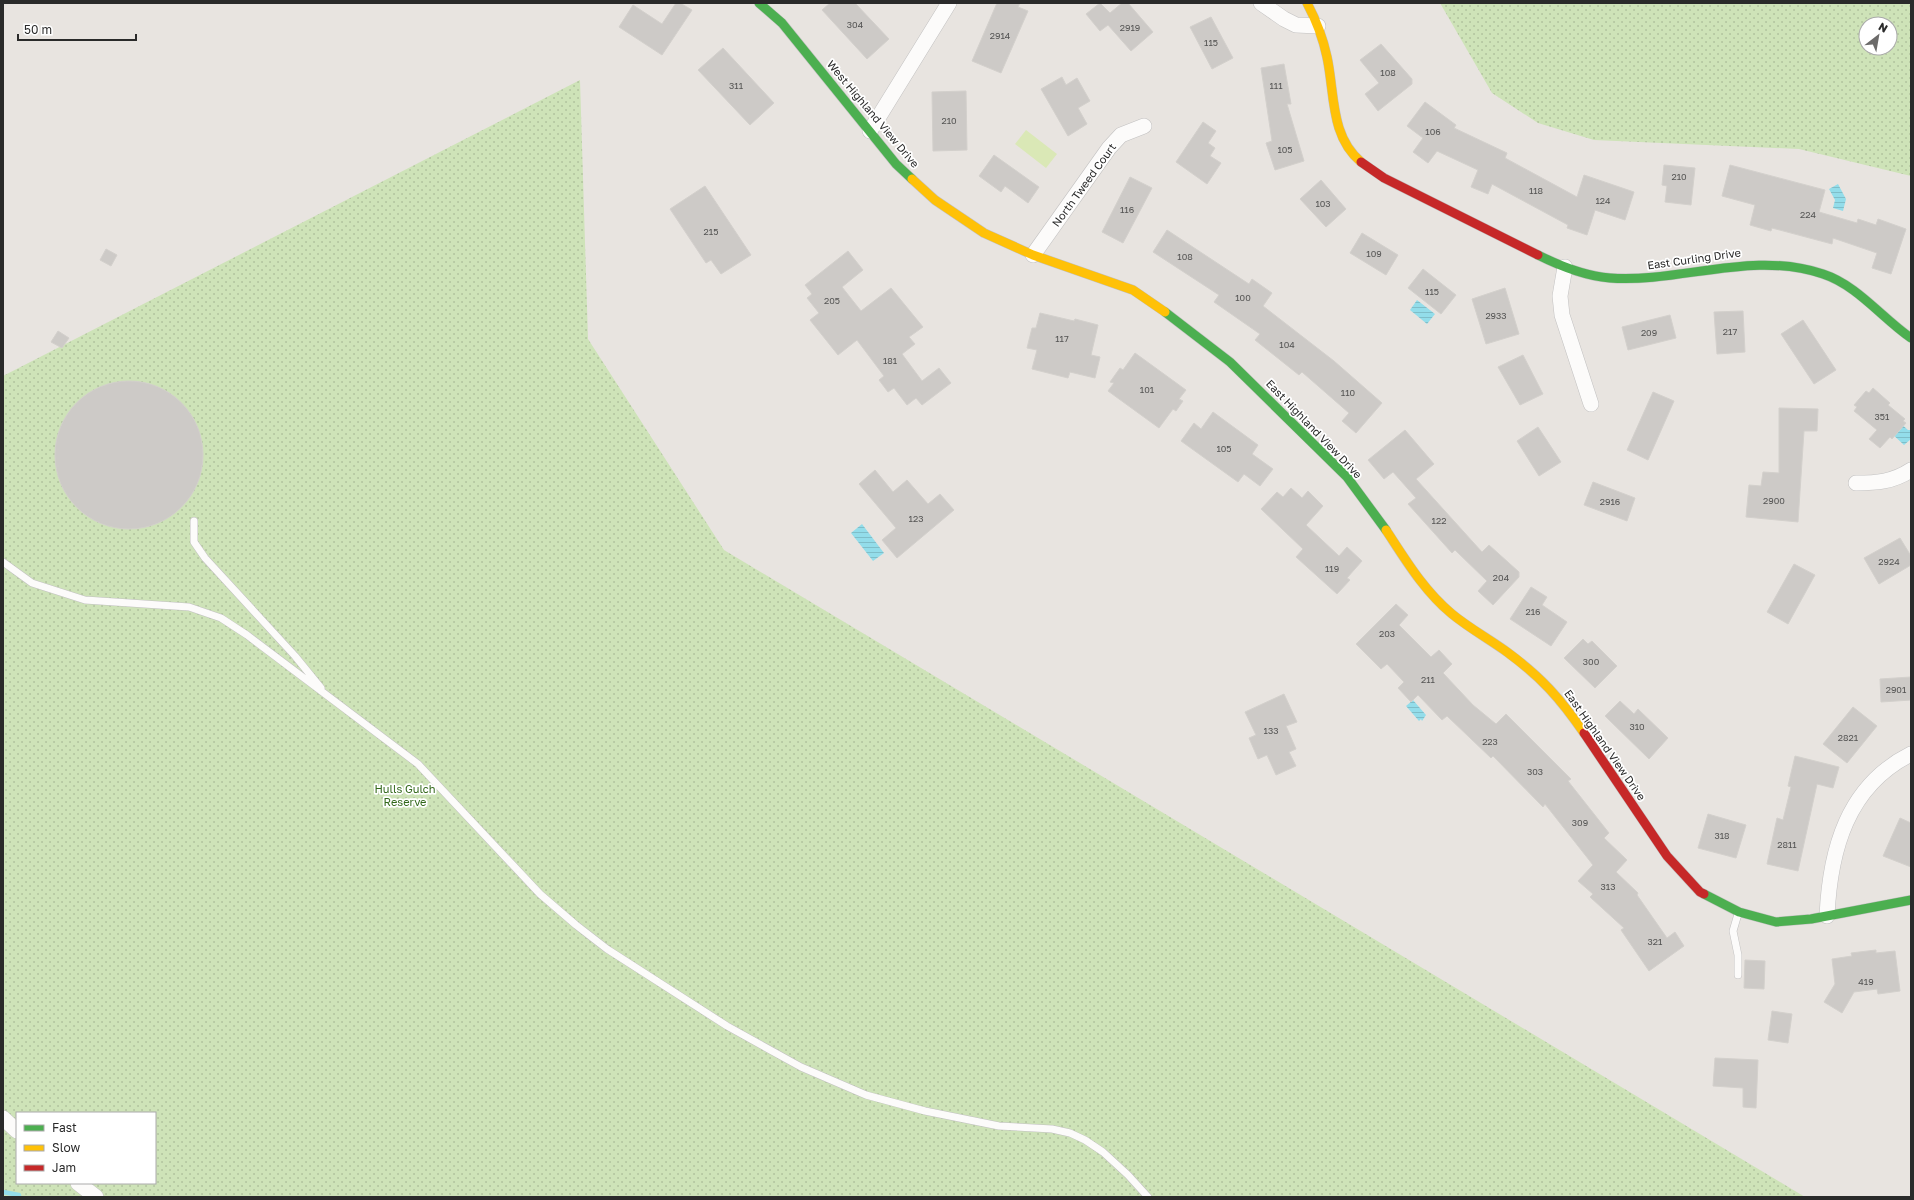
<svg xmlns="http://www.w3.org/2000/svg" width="1914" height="1200" font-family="'Golos Text',sans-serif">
<defs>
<pattern id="grass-dots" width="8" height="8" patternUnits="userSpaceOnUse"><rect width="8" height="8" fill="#cee3b8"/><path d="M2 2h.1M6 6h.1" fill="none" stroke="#b1c39e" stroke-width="1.8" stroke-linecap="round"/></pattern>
<pattern id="water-rules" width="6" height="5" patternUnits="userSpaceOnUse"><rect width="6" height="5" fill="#93ddea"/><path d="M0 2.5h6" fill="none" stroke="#7fbec9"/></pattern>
</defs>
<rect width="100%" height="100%" fill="#e8e4e0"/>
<path fill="url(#grass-dots)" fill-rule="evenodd" d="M1440 3H1911V176L1799 149 1594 140 1538 123 1492 93ZM1866 24H1890V48H1866Z
M580 80 588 339 724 550 1805 1197H3V376ZM17 1113H155V1183H17Z"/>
<path fill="#dae8b6" d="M1026 130 1057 154 1046 168 1015 144Z"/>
<path fill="url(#water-rules)" d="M1838 184 1846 199 1843 211 1833 208 1835 200 1829 189Z
M1417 300 1435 314 1427 324 1410 310Z
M1898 421 1908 430H1911V439L1904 445 1889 431Z
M862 524 884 553 873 561 851 533Z
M1413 700 1426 715 1422 721 1421 719 1419 721 1406 706Z"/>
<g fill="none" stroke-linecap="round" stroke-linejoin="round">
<path stroke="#93ddea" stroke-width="4.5" d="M3 1192 19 1195V1197"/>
</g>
<path fill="#cdcac7" stroke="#d3d0cc" d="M676 3H680L692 10 662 55 619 27 633 5 662 24Z
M830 3H855L889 39 867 59 822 10Z
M997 3H1020L1018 7 1028 11 1001 73 972 61Z
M1100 3 1110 13 1122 3H1128L1153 32 1131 51 1108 25 1100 31 1086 14Z
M1211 17 1233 58 1212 69 1190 27Z
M1381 44 1412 79V84L1378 111 1365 94 1379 83 1360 60Z
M723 48 774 103 750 125 698 70Z
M1284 64 1291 104H1287L1304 161 1275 170 1266 143 1272 141 1261 68Z
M1062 77 1066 85 1077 78 1090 101 1078 108 1087 124 1068 136 1041 89Z
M966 91 967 150 933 151 932 92Z
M1425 102 1456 125 1454 128 1507 153 1505 158 1577 197 1584 175 1634 192 1625 220 1595 210 1587 235 1567 228 1568 225 1492 184 1488 194 1471 187 1478 170 1437 151 1428 163 1413 152 1423 138 1407 126Z
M1203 122 1216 131 1208 143 1215 148 1210 156 1221 163 1207 184 1176 162Z
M994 155 1039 187 1028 203 1005 186 1001 192 979 176Z
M1664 165 1695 168 1691 205 1665 202 1667 186 1662 185Z
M1730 165 1825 190 1819 212 1857 223 1858 219 1876 225 1878 219 1906 229 1891 274 1872 268 1877 253 1833 238 1832 244 1772 228 1771 231 1750 225 1755 205 1722 196Z
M1130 177 1152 188 1123 243 1102 232Z
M1321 180 1346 209 1326 227 1300 199Z
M705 186 751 255 721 274 711 260 706 263 670 209Z
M1167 230 1249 284 1252 279 1272 293 1263 306 1334 361 1382 403 1356 433 1342 421 1349 413 1302 372 1299 375 1255 340 1260 334 1214 302 1219 295 1153 252Z
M1362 233 1398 255 1386 275 1350 253Z
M106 249 117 255 111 266 100 260Z
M848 251 863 270 842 287 861 311 891 288 923 327 909 337 915 344 902 354 922 381 939 368 951 383 922 405 916 398 907 405 894 388 888 392 879 380 884 376 857 340 838 355 810 320 819 313 807 298 812 294 805 285Z
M1423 269 1456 295 1441 314 1408 288Z
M1505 288 1519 334 1486 344 1472 299Z
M1743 311 1745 352 1717 354 1714 312Z
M1040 313 1074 321 1075 319 1098 325 1091 355 1100 357 1095 378 1070 372 1068 378 1032 369 1037 350 1027 348 1032 328H1036Z
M1670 315 1676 338 1628 350 1622 327Z
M1803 320 1836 370 1814 384 1781 334Z
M58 331 69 338 62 348 51 342Z
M1135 353 1186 390 1179 399 1183 401 1176 411 1173 409 1159 428 1108 391 1114 383 1110 382 1120 368 1123 370Z
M1523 355 1543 394 1520 405 1498 367Z
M55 455a74 74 0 1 1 148 0a74 74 0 1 1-148 0Z
M1873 388 1890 403 1888 405 1905 419 1903 421 1906 423 1892 439 1890 437 1880 448 1869 439 1877 430 1854 411 1857 407 1854 405 1866 391 1869 393Z
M1653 392 1674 401 1648 460 1627 450Z
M1779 408 1818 409 1817 431H1804L1798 522 1746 517 1749 485 1761 486 1763 472 1779 473Z
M1213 412 1258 445 1252 454 1273 469 1260 486 1244 474 1238 482 1181 441 1194 423 1201 429Z
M1538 427 1561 462 1539 476 1517 441Z
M1405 430 1434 464 1416 479 1482 552 1489 545 1519 572V577L1493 605 1478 591 1487 581 1455 550 1452 553 1408 504 1416 498 1393 472 1384 479 1368 460Z
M875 470 893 492 907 480 928 504 940 494 954 510 897 558 882 540 896 528 859 484Z
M1593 482 1635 498 1627 521 1584 505Z
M1291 488 1302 498 1308 491 1323 506 1306 525 1339 556 1347 547 1362 561 1347 578 1350 580 1337 594 1296 557 1303 549 1261 509 1277 492 1283 497Z
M1900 538 1911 556V565L1879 584 1864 558Z
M1794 564 1815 575 1788 624 1767 612Z
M1531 587 1547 597 1542 605 1567 622 1551 646 1510 619Z
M1396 604 1408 615 1399 625 1431 657 1439 650 1452 664 1443 673 1473 705 1496 724 1506 714 1571 779 1568 781 1609 833 1604 838 1627 860 1616 872 1638 893 1637 895 1667 938 1675 932 1684 946 1649 971 1621 930 1624 928 1590 897 1593 894 1578 881 1593 865 1545 804 1543 807 1493 756 1491 758 1447 716 1442 720 1418 695 1411 702 1398 688 1404 682 1387 664 1381 669 1356 644Z
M1583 639 1588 644 1592 641 1617 666 1595 688 1564 658Z
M1911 677V700L1881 702 1880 679Z
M1284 694 1297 722 1286 726 1296 749 1289 752 1296 766 1276 775 1267 755 1258 759 1249 738 1256 735 1245 712Z
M1620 701 1634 714 1638 709 1668 738 1649 759 1605 716Z
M1853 707 1877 726 1847 763 1823 744Z
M1795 756 1839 767 1833 788 1817 784 1798 871 1767 864 1777 818 1783 820 1791 787 1788 786Z
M1708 814 1746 825 1736 858 1698 848Z
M1900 818 1911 823V867L1883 856Z
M1876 950V953L1895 951 1900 991 1878 994 1877 989 1854 992 1842 1013 1824 1002 1835 984 1832 959 1852 956 1851 953Z
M1745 960 1765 961 1764 989 1744 988Z
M1772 1011 1792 1014 1788 1043 1768 1040Z
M1715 1058 1758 1060 1756 1108 1743 1107V1088L1713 1086Z"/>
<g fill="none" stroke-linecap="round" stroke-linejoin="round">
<defs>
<path id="lane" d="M194 521V542L205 558 295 656 321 688
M3 562 32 583 85 600 189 607 221 618 247 635 418 764 540 894 576 925 607 949 727 1026 801 1067 866 1095 925 1111 999 1126 1052 1129 1070 1133 1085 1140 1103 1152 1128 1175 1148 1197
M1738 975V955L1733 931 1738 914"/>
<path id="street" d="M1261 3 1284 19 1296 25 1318 26
M870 131 949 3
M1033 255 1109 148 1121 135 1144 126
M1565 267 1560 296 1562 315 1591 404
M1856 483C1876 483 1893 482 1911 470
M1827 916C1830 850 1847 786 1911 754
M3 1118 17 1131
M78 1183 96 1197"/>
<path id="fast" d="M759 3 782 23 896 164 912 179
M1538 255C1560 266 1585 276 1610 278 1681 283 1752 250 1823 274 1857 285 1882 318 1911 338
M1165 312 1230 362 1347 477 1386 530
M1704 894 1739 912 1776 922 1811 919 1911 900"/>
<path id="slow" d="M1307 3C1316 20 1323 38 1327 57 1335 94 1330 136 1361 162
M912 179 935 200 984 233 1033 255 1133 290 1165 312
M1386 530C1405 559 1424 591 1452 614 1469 628 1489 639 1507 652 1541 677 1560 698 1584 733"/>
<path id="jam" d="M1361 162 1384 178 1538 255
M1584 733 1667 856 1700 892 1704 894"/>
</defs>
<use href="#lane" stroke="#c2c1c1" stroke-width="8"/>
<use href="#street" stroke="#c2c1c1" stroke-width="16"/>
<use href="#fast" stroke="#c2c1c1" stroke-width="10"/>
<use href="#slow" stroke="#c2c1c1" stroke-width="10"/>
<use href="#jam" stroke="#c2c1c1" stroke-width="10"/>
<use href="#lane" stroke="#fcfbfa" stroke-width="7"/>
<use href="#street" stroke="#fcfbfa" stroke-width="15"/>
<use href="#fast" stroke="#4caf50" stroke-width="9"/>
<use href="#slow" stroke="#ffc107" stroke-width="9"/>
<use href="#jam" stroke="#c62828" stroke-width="9"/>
</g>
<g text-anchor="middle" stroke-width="3.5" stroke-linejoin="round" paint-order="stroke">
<g font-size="9" fill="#545453">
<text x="855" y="28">304</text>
<text x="1130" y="31">2919</text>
<text x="1000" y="39">2914</text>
<text x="1211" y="46">115</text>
<text x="1388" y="76">108</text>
<text x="736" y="89">311</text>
<text x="1276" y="89">111</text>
<text x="949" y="124">210</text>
<text x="1433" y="135">106</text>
<text x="1285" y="153">105</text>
<text x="1679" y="180">210</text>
<text x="1536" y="194">118</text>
<text x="1603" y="204">124</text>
<text x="1323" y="207">103</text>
<text x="1127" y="213">116</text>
<text x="1808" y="218">224</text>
<text x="711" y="235">215</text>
<text x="1374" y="257">109</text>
<text x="1185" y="260">108</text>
<text x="1432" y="295">115</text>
<text x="1243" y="301">100</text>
<text x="832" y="304">205</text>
<text x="1496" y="319">2933</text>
<text x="1730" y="335">217</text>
<text x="1649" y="336">209</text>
<text x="1062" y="342">117</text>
<text x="1287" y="348">104</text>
<text x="890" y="364">181</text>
<text x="1147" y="393">101</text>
<text x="1348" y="396">110</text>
<text x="1882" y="420">351</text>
<text x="1224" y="452">105</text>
<text x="1774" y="504">2900</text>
<text x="1610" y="505">2916</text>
<text x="916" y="522">123</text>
<text x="1439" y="524">122</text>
<text x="1889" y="565">2924</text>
<text x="1332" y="572">119</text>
<text x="1501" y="581">204</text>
<text x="1533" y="615">216</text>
<text x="1387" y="637">203</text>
<text x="1591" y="665">300</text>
<text x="1428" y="683">211</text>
<text x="1896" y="693">2901</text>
<text x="1637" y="730">310</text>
<text x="1271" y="734">133</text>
<text x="1848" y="741">2821</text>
<text x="1490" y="745">223</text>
<text x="1535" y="775">303</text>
<text x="1580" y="826">309</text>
<text x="1722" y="839">318</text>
<text x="1787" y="848">2811</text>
<text x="1608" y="890">313</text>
<text x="1655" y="945">321</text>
<text x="1866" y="985">419</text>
</g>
<g font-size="11" fill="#2a2a2a" stroke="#fff">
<text transform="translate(873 114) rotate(50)" y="4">West Highland View Drive</text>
<text transform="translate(1084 185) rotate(-54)" y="4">North Tweed Court</text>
<text transform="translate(1694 259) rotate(-8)" y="4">East Curling Drive</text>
<text transform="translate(1314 429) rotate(46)" y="4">East Highland View Drive</text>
<text transform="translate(1605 745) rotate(55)" y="4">East Highland View Drive</text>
</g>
<g font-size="11" fill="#32681a" stroke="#fff">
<text x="405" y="793">Hulls Gulch<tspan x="405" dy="13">Reserve</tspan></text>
</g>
</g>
<rect width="1914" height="1200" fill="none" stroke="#2a2a2a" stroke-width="8"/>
<rect x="16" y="1112" width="140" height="72" fill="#ffffff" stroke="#aaaaaa"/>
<rect x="24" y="1125" width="20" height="6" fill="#4caf50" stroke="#aaaaaa"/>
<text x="52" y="1132" font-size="12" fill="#2a2a2a">Fast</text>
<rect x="24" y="1145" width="20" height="6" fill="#ffc107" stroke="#aaaaaa"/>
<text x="52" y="1152" font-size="12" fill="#2a2a2a">Slow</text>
<rect x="24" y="1165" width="20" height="6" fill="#c62828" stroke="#aaaaaa"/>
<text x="52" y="1172" font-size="12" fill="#2a2a2a">Jam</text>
<g transform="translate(1878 36) rotate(31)"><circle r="19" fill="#ffffff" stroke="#aaaaaa"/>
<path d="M0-3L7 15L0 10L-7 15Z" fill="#6c6b6a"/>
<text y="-6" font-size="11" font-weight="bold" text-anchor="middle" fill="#2a2a2a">N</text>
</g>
<path d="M18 34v6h118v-6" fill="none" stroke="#2a2a2a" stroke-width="2"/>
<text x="24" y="34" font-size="12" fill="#2a2a2a" stroke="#ffffff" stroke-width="3" paint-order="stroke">50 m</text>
</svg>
